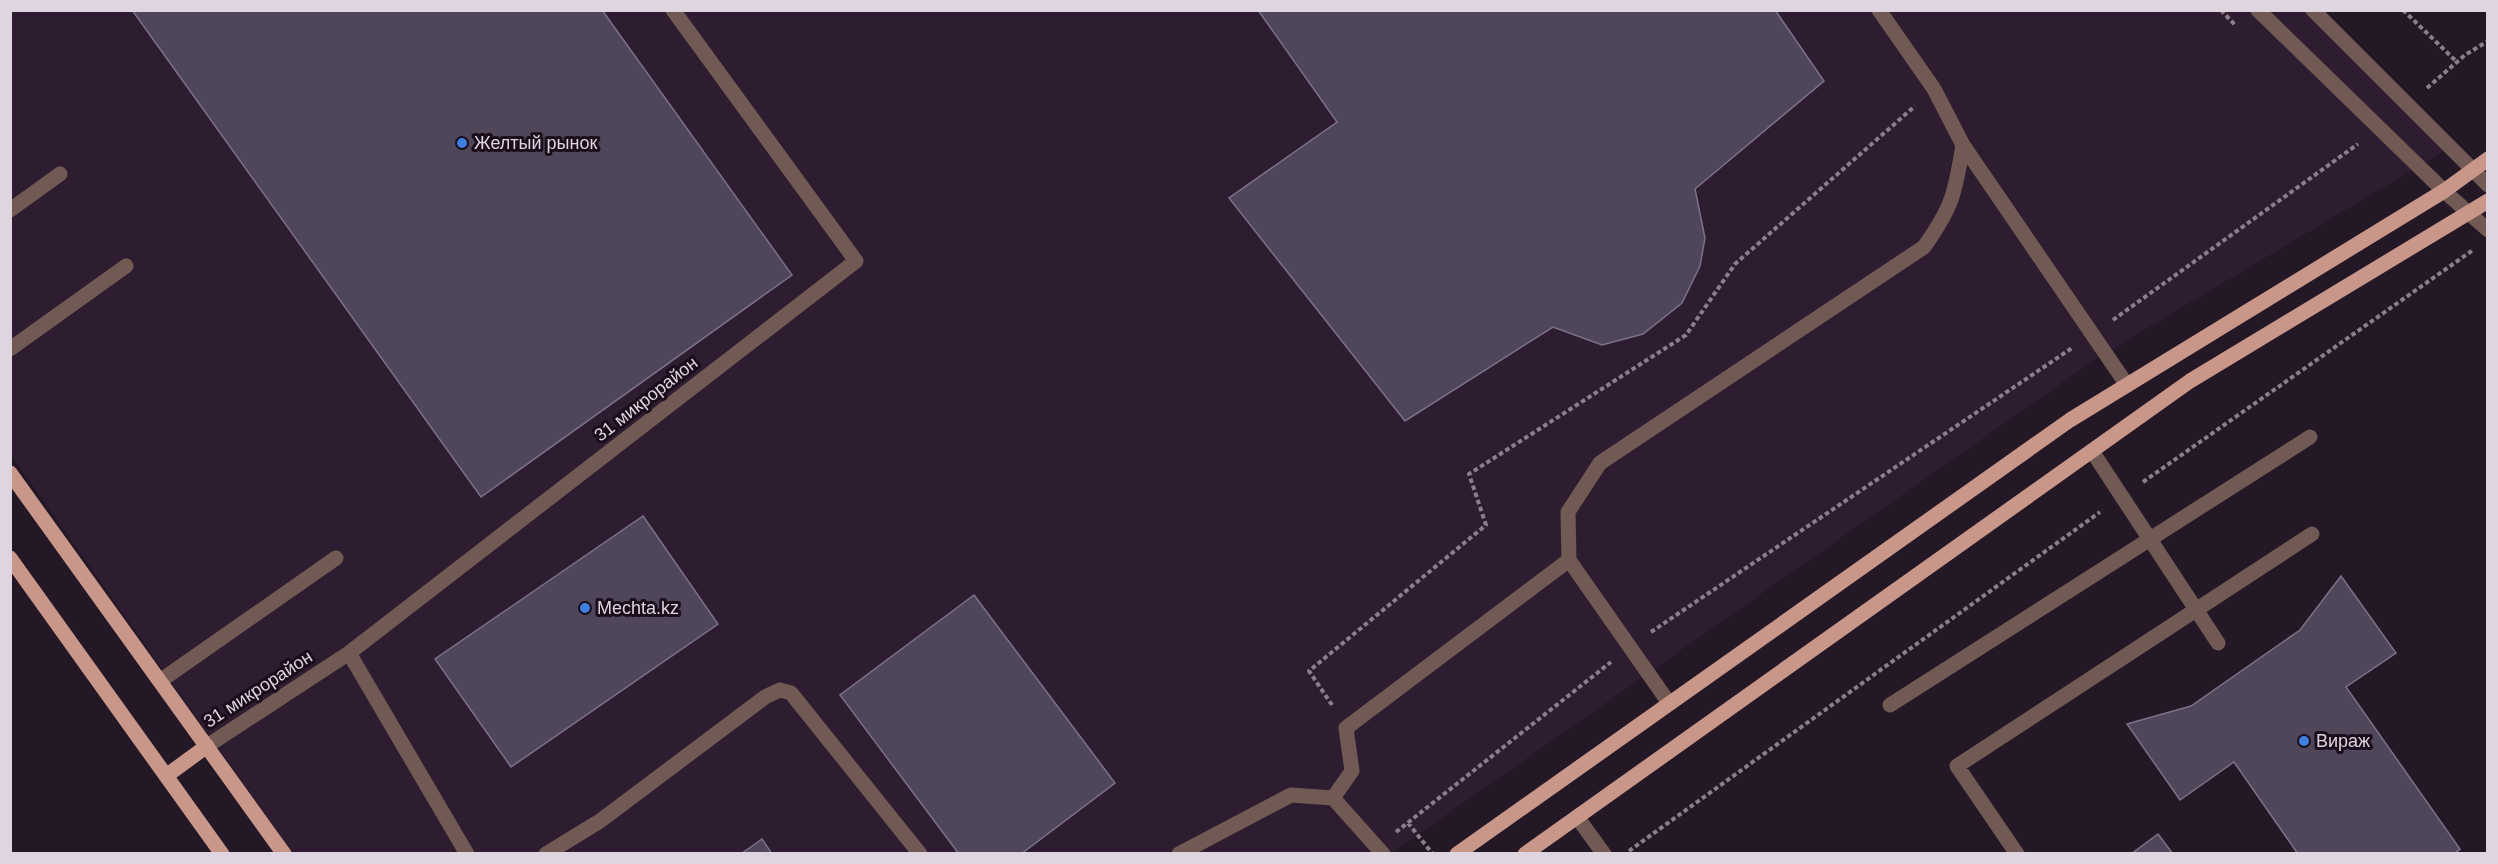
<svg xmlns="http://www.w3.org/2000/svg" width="2498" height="864" font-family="Arial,sans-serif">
<rect width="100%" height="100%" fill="#241726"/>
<path fill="#2e1c30" d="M10 11H2323L2454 145 2096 359 1392 853H292L11 455Z"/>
<path fill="#4f465a" stroke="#7c7288" stroke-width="1.5" d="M132 10H602L792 275 481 497Z
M1258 10H1775L1824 81 1695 189 1705 238 1700 266 1682 303 1643 334 1602 345 1553 327 1405 421 1229 198 1337 122Z
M643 516 718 624 511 767 435 659Z
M2341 576 2396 653 2346 687 2460 849 2454 854H2298L2234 762 2180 800 2127 724 2191 706 2300 630Z
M974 595 1115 783 1021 854H959L840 695Z
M2158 834 2173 854H2131Z
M762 839 772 854H741Z"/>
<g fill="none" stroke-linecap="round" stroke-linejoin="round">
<path stroke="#8a7f8b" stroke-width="4" stroke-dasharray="4.5 3" stroke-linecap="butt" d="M2221 10 2235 25
M2403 10 2457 62
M2427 88 2465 55 2488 41
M2113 320 2358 144
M2143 482 2473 250
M1651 632 2072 348
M1332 705 1309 671 1486 525 1469 474 1686 335 1735 264 1915 106
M1408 823 1432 853
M1396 832 1611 662
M1629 851 2100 512"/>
<path stroke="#715a53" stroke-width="15" d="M1879 10 1934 89 1963 145 2127 385
M2258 10 2444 191 2488 230
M2313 10 2488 185
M10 210 60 174
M10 349 126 266
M2092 451 2218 643
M349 653 467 854
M160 681 336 558
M1669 703 1569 560 1568 512 1600 463 1924 247C1953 206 1955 193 1963 145
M1890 705 2310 437
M207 746 349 653 856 261 673 10
M1333 798 1352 771 1346 728 1569 560
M1577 817 1604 854
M546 854 600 821 765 697 780 690 791 693 920 854
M1179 854 1291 795 1333 798 1383 854
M2017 854 1957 766 2312 534"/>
<path stroke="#c89789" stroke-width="15" d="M10 473 284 854
M10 558 222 854
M166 776 207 746
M1457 854 2070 420 2444 191 2488 159
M1525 854 2190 381 2488 201"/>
</g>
<g fill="#3f7fe0" stroke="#1b0d1c" stroke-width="2">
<circle cx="462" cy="143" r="6"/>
<circle cx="585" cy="608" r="6"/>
<circle cx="2304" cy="741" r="6"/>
</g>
<g text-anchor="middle" stroke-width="6" stroke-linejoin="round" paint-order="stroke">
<g font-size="18" fill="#dfd5e0" stroke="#1b0d1c" text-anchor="start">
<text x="474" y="149">Желтый рынок</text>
<text x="597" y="614">Mechta.kz</text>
<text x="2316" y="747">Вираж</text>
</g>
<g font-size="18" fill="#dfd5e0" stroke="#1b0d1c">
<text transform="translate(646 399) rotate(-38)" y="6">31 микрорайон</text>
<text transform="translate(258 689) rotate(-33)" y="6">31 микрорайон</text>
</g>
</g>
<rect width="2498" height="864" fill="none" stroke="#dfd5e0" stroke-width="24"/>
</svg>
